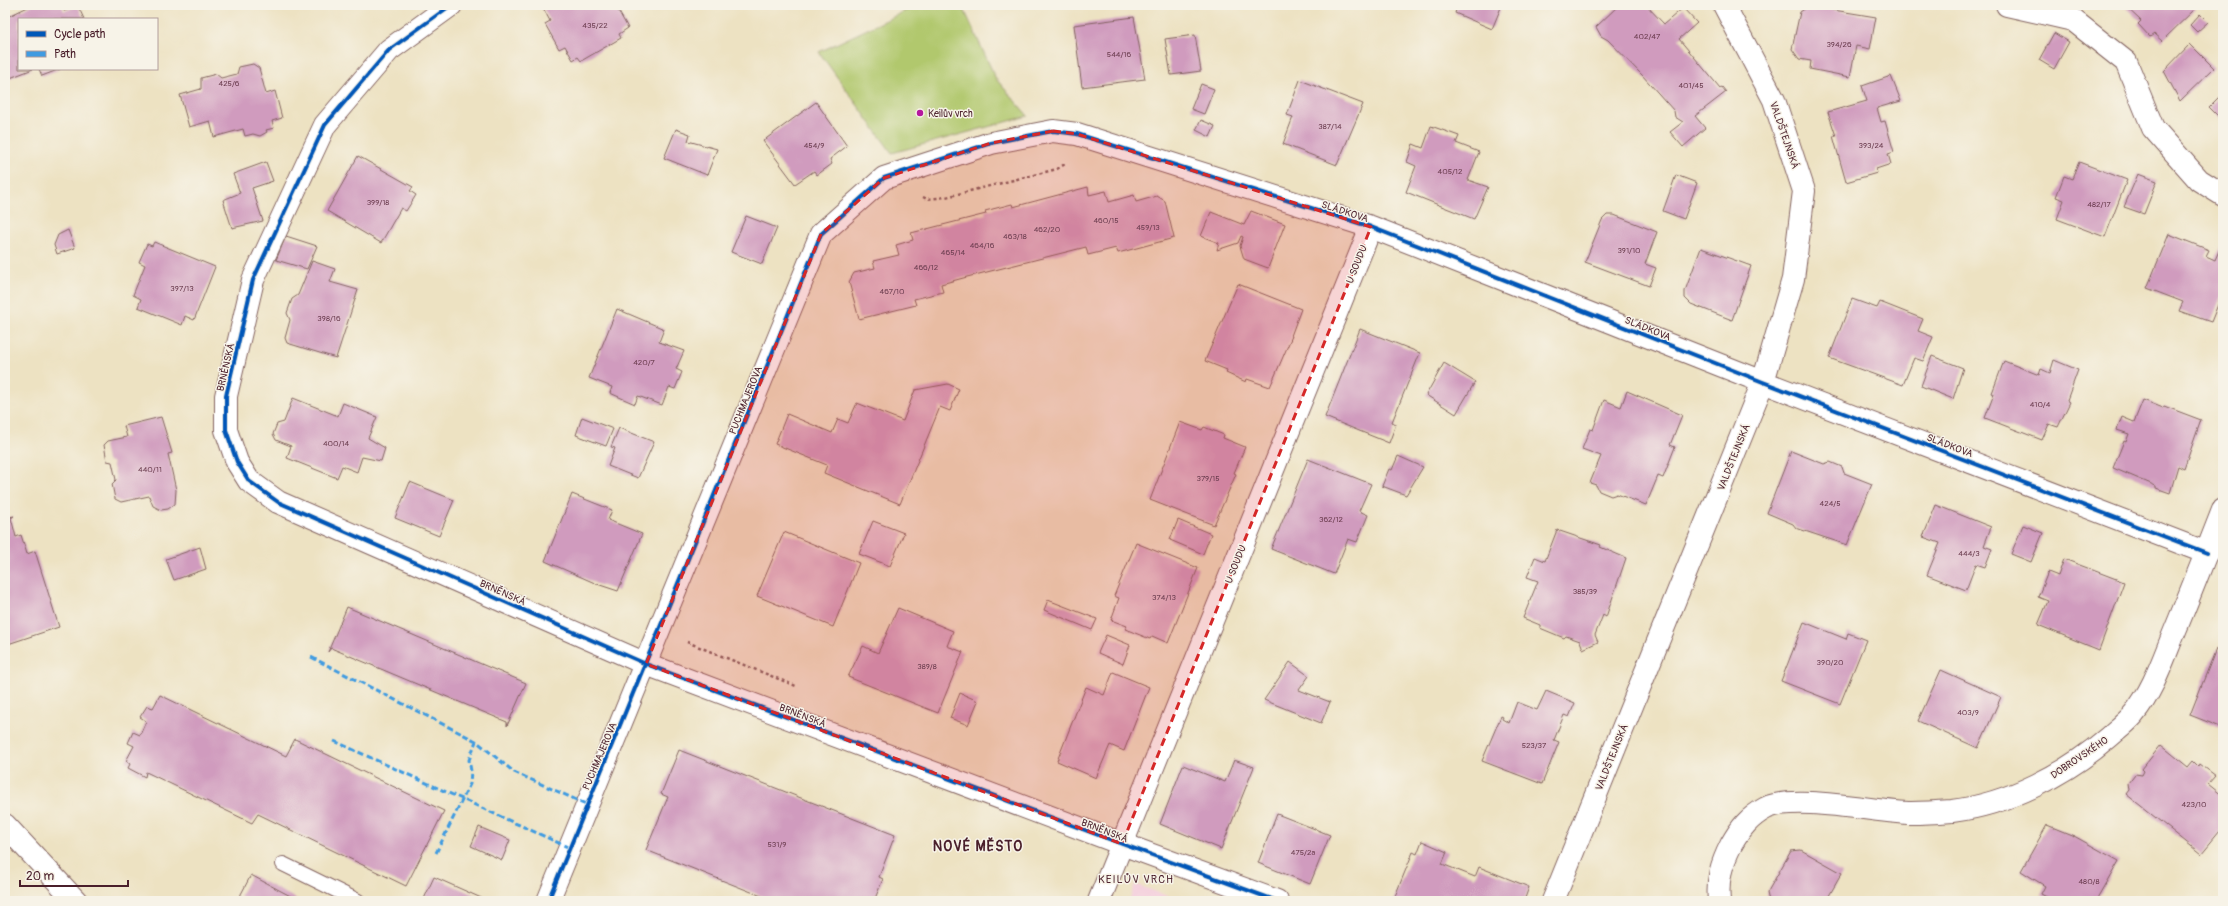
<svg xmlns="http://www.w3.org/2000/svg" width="2228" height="906" font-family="Pangolin,sans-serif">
<rect width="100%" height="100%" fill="#f7f3e8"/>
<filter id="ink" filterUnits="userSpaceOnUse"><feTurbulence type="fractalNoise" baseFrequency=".025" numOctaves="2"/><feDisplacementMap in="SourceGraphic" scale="8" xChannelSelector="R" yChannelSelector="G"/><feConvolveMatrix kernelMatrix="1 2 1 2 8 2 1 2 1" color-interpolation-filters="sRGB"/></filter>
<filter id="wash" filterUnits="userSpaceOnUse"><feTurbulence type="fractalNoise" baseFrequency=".012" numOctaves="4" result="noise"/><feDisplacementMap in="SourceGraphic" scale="16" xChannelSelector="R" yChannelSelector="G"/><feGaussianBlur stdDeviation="0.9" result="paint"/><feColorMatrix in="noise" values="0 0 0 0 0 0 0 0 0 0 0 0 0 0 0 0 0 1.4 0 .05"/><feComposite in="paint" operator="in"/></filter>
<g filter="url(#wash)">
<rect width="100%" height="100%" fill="#ede2c2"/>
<path fill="#f4cfdd" d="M1135 884 1181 901H1129Z"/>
<path fill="#b1c86d" stroke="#7e744c" d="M918 5H962L996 79 1028 116 892 153 819 52Z"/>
<g id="blocks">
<path fill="#d09bbe" d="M32 5H62L64 11 78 6 84 19H19V69H33L5 80V18Z
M543 5H615L628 28 619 34 621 38 581 61 578 57 573 60 565 46 559 49 545 24 550 21 542 6Z
M1458 5H1502L1492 29 1455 13Z
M1619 5H1646L1664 24 1683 8 1697 23 1679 39 1720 88 1722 87 1726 92 1695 116 1705 128 1683 147 1670 132 1683 122 1675 117 1674 111 1642 75 1608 40 1601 36 1596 27Z
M2124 5H2193L2196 8 2162 41 2154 34 2150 37 2138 24 2141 21Z
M1809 6 1876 17 1870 49 1856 46 1850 77 1810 69 1811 61 1799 59 1792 49 1800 12Z
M2200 14 2208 22 2197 32 2190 25Z
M1134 17 1145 79 1082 87 1074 25Z
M2054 33 2069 42 2054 69 2039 60Z
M1195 35 1201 71 1171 75 1165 39Z
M2190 44 2214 68 2180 101 2164 71Z
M253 64 259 68 266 94 275 91 282 118 272 121 274 128 266 130 267 132 260 136 253 134 245 136 243 129 214 137 210 121 189 127 180 95 201 89V78L216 74 221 78 237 74 239 67Z
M39 69H60L42 76Z
M1891 76 1901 101 1877 108 1881 122 1885 121 1894 152 1888 154 1891 164 1876 169 1877 173 1846 182 1833 136H1836L1828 112 1867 101 1862 86Z
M1300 80 1363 104 1337 165 1283 144 1293 117 1287 115Z
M1201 84 1214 89 1204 114 1191 109Z
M2223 93V121L2209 107Z
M816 102 847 146 830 159 832 164 817 175 814 171 795 184 763 141Z
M1201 120 1215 126 1210 137 1196 130Z
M1431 126 1459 136 1456 143 1479 152 1468 180 1488 187 1474 219 1406 192 1416 166 1407 162 1413 144 1423 148Z
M676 129 690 134 688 141 717 149 707 175 664 158Z
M358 156 413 187 410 191 416 195 406 211 401 208 381 243 327 211Z
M266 162 273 181 252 188 263 221 232 228 223 200 240 193 233 174Z
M2079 162 2127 180 2105 237 2057 219 2064 200 2056 197 2064 176 2072 179Z
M2138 174 2157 181 2144 214 2124 207Z
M1676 175 1697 183 1684 219 1663 211Z
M1088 187 1089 195 1106 191 1109 202 1134 195 1136 202 1157 196 1165 201 1174 238 1118 253 1116 248 1088 255 1086 247 967 277 941 284 943 292 914 299 916 305 859 319 849 282 854 273 875 268 873 261 899 255 896 245 913 240 911 233 986 214 985 211 1012 204 1013 207Z
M1251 211 1285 224 1268 268 1244 259 1240 246 1243 237 1241 236 1238 243 1217 250 1219 243 1201 236 1211 212 1244 225Z
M1607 215H1614L1657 232 1645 264 1656 268 1649 286 1585 262 1602 220Z
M746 216 777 228 762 264 731 252Z
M68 230 75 248 57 254 54 245 58 235Z
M2169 234 2209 250 2206 256 2215 260 2221 246 2223 247V292L2211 322 2179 311 2183 302 2147 288Z
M286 236 317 246 307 269 276 260Z
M154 242 215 267 194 320 185 316 182 325 138 307 141 299 133 295 145 265 139 262 147 244 152 246Z
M1701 248 1751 266 1732 320 1691 304 1685 298V291Z
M312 261 335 269 330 282 358 290 336 358 287 343 285 338 290 320 287 313 292 299 298 295Z
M1238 284 1301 309 1291 336H1292L1270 387 1247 379 1246 382 1226 373 1227 370 1205 361Z
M1852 299 1877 308 1880 302 1923 319 1918 331 1933 337 1923 361 1914 358 1903 385 1829 358Z
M617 309 664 329 659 342 684 351 676 369 682 372 675 389 669 387 662 405 638 396 635 404 610 393 612 387 589 378Z
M1360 329 1420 353 1392 422 1396 424 1389 443 1325 417Z
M1932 356 1963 368 1953 399 1921 386Z
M2054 360 2078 370 2067 400 2070 402 2058 427 2049 424 2042 440 1985 418 1994 394 1992 393 2004 361 2039 375 2041 369 2050 373Z
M1444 363 1475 382 1456 414 1426 395Z
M948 384 959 389 950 411 940 407 900 504 824 473 827 465 775 444 787 414 832 433 838 419 848 423 857 403 903 421 915 390Z
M1627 391 1682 415 1670 445 1675 447 1663 478 1658 476 1646 505 1617 494 1611 496 1599 491 1596 485 1590 483 1601 456 1582 449 1590 429 1593 430 1604 400 1621 407Z
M293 398 338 416 343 403 377 417 368 438 385 448 381 461 362 457 357 472 342 466 337 478 287 458 291 446 276 440 273 434 277 424 284 422Z
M2143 400 2163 408 2164 406 2201 420 2184 469 2178 466 2170 493 2156 488V486L2113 468 2124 441 2126 442 2129 434 2117 430 2122 417 2134 422Z
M161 417 172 453 168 454 176 490 175 504 168 509 161 510 153 506 149 496 121 502 115 499 112 484 116 480 112 462 107 461 104 445 108 441 127 437 124 426Z
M582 417 613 429 606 446 576 435Z
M1180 422 1202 430 1204 427 1224 435 1223 438 1245 447 1234 473 1236 474 1214 525 1150 500Z
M619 428 654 442 638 478 608 466 615 448 611 447Z
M1791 451 1824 464 1830 462 1842 467 1844 473 1872 484 1847 545 1796 528 1793 524 1767 513Z
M1398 456 1423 467 1406 495 1382 486 1389 469 1392 470Z
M1308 459 1371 484 1359 511 1368 515 1357 542 1348 539 1334 574 1271 549Z
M410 482 454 500 439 536 395 518Z
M572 494 612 510 608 520 642 534 618 591 597 584 545 561Z
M1936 505 1991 527 1984 546 1992 549 1985 567 1976 564 1966 590 1927 575 1940 543 1923 537Z
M14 516 11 518 16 537 21 535 27 554 35 551 59 627 5 645V518Z
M1178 520 1211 534 1203 554 1170 540Z
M873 521 904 533 890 566 859 554Z
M2023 525 2043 533 2031 562 2011 554Z
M1557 530 1601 545 1600 547 1626 558 1606 617 1603 615 1595 635 1598 642 1583 649 1580 641 1566 636 1564 638 1540 628V625L1523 618 1538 581 1527 577 1535 557 1545 561Z
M784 532 859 563 833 627 757 596Z
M1136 543 1198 568 1168 643 1152 636 1150 639 1125 629 1127 626 1111 620 1119 598 1114 596Z
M200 547 206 569 174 580 166 559Z
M2064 559 2124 582 2099 650 2038 625 2048 601 2038 597 2048 572 2058 576Z
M1048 600 1097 619 1092 630 1044 610Z
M347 607 526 683 507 726V722L331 648 328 652Z
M898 608 953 631 947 646 963 652 938 713 848 677 863 646 878 653Z
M1804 622 1846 639 1848 633 1866 640 1840 704 1781 681Z
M1106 635 1130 645 1123 664 1098 653Z
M2216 649 2223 652V728L2190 715Z
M1290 662 1309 676 1299 690 1330 702 1321 723 1264 700Z
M1941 670 2001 697 1978 748 1918 721Z
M1113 672 1149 687 1124 751 1110 745 1096 778 1057 761 1086 687 1104 695Z
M1546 691 1575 703 1569 717 1564 715 1554 740 1559 742 1542 784 1482 761 1501 716 1503 717 1502 719 1509 723 1517 702 1537 710Z
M960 693 978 701 968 725 950 718Z
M160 695 286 756 295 739 444 811 406 886 258 814 252 823 146 772 145 777 128 768 130 764 126 761 134 746 128 743 133 732 140 735 146 721 140 717 147 706 153 708Z
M2161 745 2188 767 2193 761 2198 766 2199 764 2215 776 2208 784 2223 796V831H2220L2201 854 2126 794 2129 790 2128 783 2135 774 2142 775 2144 771 2142 769Z
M679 750 895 835 879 877 883 879 874 901 862 899V901H774L646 850 668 797 661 794Z
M1234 760 1254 767 1221 849 1160 824 1183 765 1225 782Z
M1277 814 1330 835 1310 884 1258 863Z
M2047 825 2074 836 2119 861 2096 901H2054L2041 894 2045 886 2021 871Z
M479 827 510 840 502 860 471 846Z
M1422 841 1447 852 1442 864 1475 877 1479 867 1529 887 1524 901H1393L1413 852 1417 854Z
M1801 850 1842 873 1826 901H1769L1767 893 1791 851Z
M251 875 279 890 300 901H249L240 896Z
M434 877 488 901H423Z"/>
</g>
</g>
<g filter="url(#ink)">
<use href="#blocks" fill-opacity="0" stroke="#836360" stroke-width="1"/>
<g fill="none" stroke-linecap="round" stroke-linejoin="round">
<defs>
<path id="service" d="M283 864 358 901"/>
<path id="minor" d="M451 5 389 50 325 125 253 280 226 396V430L237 462 249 481 278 502 646 664 1122 844 1277 901
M2007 5 2073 20 2126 62 2153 128 2199 180 2223 195
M5 825 76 901
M548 901 821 234 884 178 991 143 1053 131 1077 134 1371 227 1763 382 2207 553
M1099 901 1371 227
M1553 901 1763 382 1793 279 1804 191 1774 100 1724 5
M1719 901C1717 879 1721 865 1731 845 1740 829 1749 817 1766 808 1794 794 1877 812 1911 813 1924 813 1939 812 1952 811 2009 804 2066 774 2109 737 2117 730 2126 723 2133 715 2153 691 2163 660 2174 633 2191 592 2207 551 2223 510"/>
</defs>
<use href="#service" stroke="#836360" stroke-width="16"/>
<use href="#minor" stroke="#836360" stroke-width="24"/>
<path stroke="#836360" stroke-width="2.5" stroke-dasharray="3 3" stroke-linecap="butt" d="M923 197 927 199 946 197 1057 169 1065 164
M687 642 796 686"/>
<use href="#service" stroke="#fff" stroke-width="14"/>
<use href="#minor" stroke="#fff" stroke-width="22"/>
<path stroke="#409be1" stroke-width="3" stroke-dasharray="6 3" stroke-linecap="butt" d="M311 657 476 741 514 772 588 805
M334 741 570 848
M436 853 470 784 471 771 469 760 476 741"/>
<defs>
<path id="cycleway" d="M451 5 389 50 325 125 253 280 226 396V430L237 462 249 481 278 502 646 664 1122 844 1277 901
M548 901 821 234 884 178 991 143 1053 131 1077 134 1371 227 1763 382 2207 553"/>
</defs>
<use href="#cycleway" stroke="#f7f3e8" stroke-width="6"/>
<use href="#cycleway" stroke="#0057b8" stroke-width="4"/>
</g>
</g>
<path fill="#d62828" fill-opacity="0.2" stroke="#d62828" stroke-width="3" stroke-dasharray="8 5" stroke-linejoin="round" d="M1053 131 1077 134 1371 227 1122 844 646 664 821 234 884 178 991 143Z"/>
<circle fill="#b5179e" stroke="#f7f3e8" stroke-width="1.5" cx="920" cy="113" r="4"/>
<g text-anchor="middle" stroke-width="3" stroke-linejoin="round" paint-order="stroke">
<g font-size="8" fill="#6c3e50">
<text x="595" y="28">435/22</text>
<text x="1647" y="39">402/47</text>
<text x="1839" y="47">394/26</text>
<text x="1119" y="57">544/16</text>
<text x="229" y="86">425/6</text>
<text x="1691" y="88">401/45</text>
<text x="1330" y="129">387/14</text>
<text x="814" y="148">454/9</text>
<text x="1871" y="148">393/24</text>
<text x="1450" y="174">405/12</text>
<text x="378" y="205">399/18</text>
<text x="2099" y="207">482/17</text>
<text x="1106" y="223">460/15</text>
<text x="1148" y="230">459/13</text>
<text x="1047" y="232">462/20</text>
<text x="1015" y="239">463/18</text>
<text x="982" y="248">464/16</text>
<text x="1629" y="253">391/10</text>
<text x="953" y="255">465/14</text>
<text x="926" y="270">466/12</text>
<text x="182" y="291">397/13</text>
<text x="892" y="294">467/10</text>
<text x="329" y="321">398/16</text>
<text x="644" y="365">420/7</text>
<text x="2040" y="407">410/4</text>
<text x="336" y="446">400/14</text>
<text x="150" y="472">440/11</text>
<text x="1208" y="481">379/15</text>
<text x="1830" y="506">424/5</text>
<text x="1331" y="522">362/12</text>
<text x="1969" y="556">444/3</text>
<text x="1585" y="594">385/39</text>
<text x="1164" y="600">374/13</text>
<text x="1830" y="665">390/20</text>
<text x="927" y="669">389/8</text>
<text x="1968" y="715">403/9</text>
<text x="1534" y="748">523/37</text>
<text x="2194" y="807">423/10</text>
<text x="777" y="847">531/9</text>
<text x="1303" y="855">475/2a</text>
<text x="2089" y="884">480/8</text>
</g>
<g font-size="10" fill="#4a1f2b" stroke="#f7f3e8" text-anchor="start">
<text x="928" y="117">Keilův vrch</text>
</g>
<g font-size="10" fill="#4a1f2b" stroke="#f7f3e8">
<text transform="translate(1785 135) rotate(71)" y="4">VALDŠTEJNSKÁ</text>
<text transform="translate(1345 211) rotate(18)" y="4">SLÁDKOVA</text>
<text transform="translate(1356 264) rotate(-68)" y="4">U SOUDU</text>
<text transform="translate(1648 328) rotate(22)" y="4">SLÁDKOVA</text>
<text transform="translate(225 367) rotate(-77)" y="4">BRNĚNSKÁ</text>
<text transform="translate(745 400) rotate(-68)" y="4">PUCHMAJEROVA</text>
<text transform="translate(1950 445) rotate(21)" y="4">SLÁDKOVA</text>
<text transform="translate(1733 457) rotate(-68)" y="4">VALDŠTEJNSKÁ</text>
<text transform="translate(1235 564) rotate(-68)" y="4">U SOUDU</text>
<text transform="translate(503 592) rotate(24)" y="4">BRNĚNSKÁ</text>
<text transform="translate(803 715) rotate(21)" y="4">BRNĚNSKÁ</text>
<text transform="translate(599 756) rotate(-67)" y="4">PUCHMAJEROVA</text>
<text transform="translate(1611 757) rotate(-68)" y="4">VALDŠTEJNSKÁ</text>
<text transform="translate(2079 757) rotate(-34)" y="4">DOBROVSKÉHO</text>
<text transform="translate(1105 830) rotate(21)" y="4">BRNĚNSKÁ</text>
</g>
<g font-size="11" letter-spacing="1" fill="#4a1f2b" stroke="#f7f3e8">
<text x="1136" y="883">KEILŮV VRCH</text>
</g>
<g font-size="14" font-weight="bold" letter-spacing="1" fill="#4a1f2b" stroke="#f7f3e8">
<text x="978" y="851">NOVÉ MĚSTO</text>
</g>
</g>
<rect width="2228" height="906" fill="none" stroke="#f7f3e8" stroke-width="20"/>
<rect x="18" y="18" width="140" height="52" fill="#f7f3e8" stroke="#b29e9c"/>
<rect x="26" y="31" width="20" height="6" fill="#0057b8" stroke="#b29e9c"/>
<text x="54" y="38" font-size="12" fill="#4a1f2b">Cycle path</text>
<rect x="26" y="51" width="20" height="6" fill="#409be1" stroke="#b29e9c"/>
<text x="54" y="58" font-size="12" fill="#4a1f2b">Path</text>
<path d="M20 880v6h108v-6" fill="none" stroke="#4a1f2b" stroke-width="2"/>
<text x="26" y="880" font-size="12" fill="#4a1f2b" stroke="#f7f3e8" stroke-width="3" paint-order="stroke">20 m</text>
</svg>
